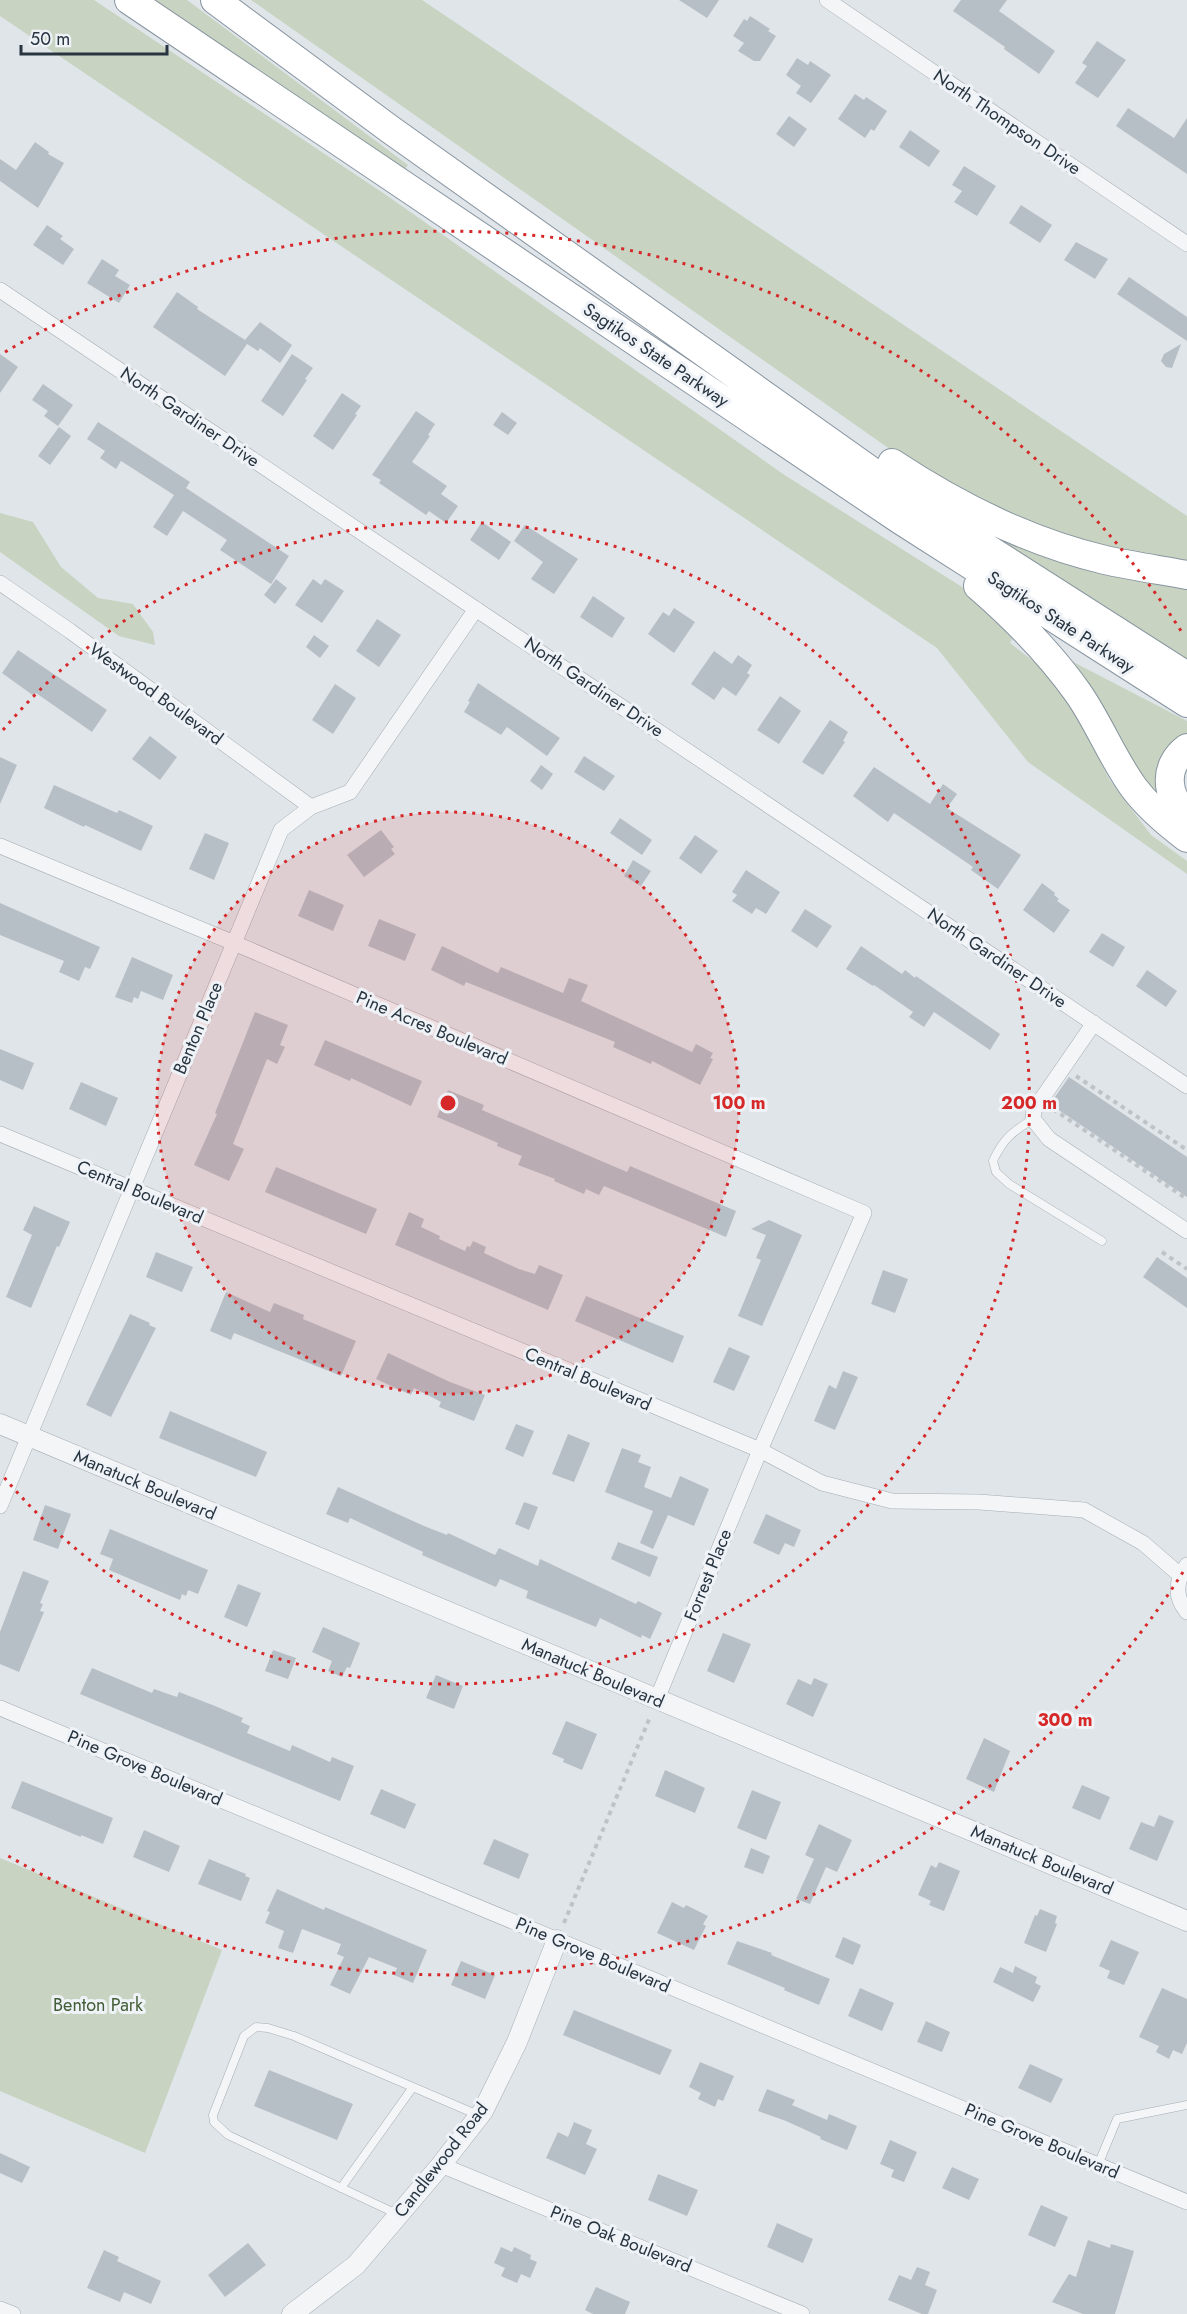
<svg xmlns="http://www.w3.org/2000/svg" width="1187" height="2314" font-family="Jost,sans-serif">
<rect width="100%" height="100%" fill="#e0e5e9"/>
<path fill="#c8d3c1" d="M0 0H94L389 197 786 476 970 592 1014 636 1010 643 1045 670 1082 725 1109 779 1151 835 1187 861V874L1028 762 937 648 0 16Z
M142 0H187L408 165 402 173Z
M251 0H422L1187 516V568L1119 553 1045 528 948 490Z
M0 513 33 522 61 567 98 598 133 604 153 632 155 645 119 636 0 552Z
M1007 534 1187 585V663L1004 543Z
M1056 653 1187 721V735C1154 741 1160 783 1161 808Z
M0 1858 222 1950 145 2153 0 2091Z"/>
<path fill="#b7bfc6" d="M679 0H719L707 18Z
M961 0H1007L999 11 1055 51 1039 74 1004 49 1005 47 953 11Z
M750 16 770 29 768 31 776 36 760 61H754L738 51 744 43 733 36 744 19 747 21Z
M1097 41 1126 60 1098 98 1075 83 1087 66 1082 63Z
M797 58 808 65 810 61 831 75 811 103 796 93 801 86 786 75Z
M855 94 864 100 866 97 887 111 874 131 871 129 865 138 838 119Z
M1128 108 1174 138 1187 118V174L1116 126Z
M789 116 807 129 794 147 776 134Z
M910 130 940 151 929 167 899 147Z
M35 142 49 152 48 154 64 163 38 208 0 181V159L16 170Z
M964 166 996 186 977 216 954 202 962 191 952 185Z
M1021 205 1052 225 1040 243 1009 223Z
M47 225 63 236 60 239 74 249 63 265 33 245Z
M1076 242 1108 259 1095 279 1064 260Z
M102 259 119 270 115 276 130 285 119 303 87 283Z
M1129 277 1187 317V341L1117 294Z
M177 292 198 307 197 309 245 340 260 322 292 345 280 363 260 348 258 351 247 344 225 376 153 327Z
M1181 344 1172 368 1166 367 1161 361 1164 354Z
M0 354 18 367 0 393Z
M292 354 313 368 305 379 307 380 283 416 261 401Z
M43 384 73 405 58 426 44 416 48 411 32 400Z
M342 393 361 406 355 414 357 415 333 450 313 436Z
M416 411 435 424 428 435 430 436 412 462 447 486 441 494 458 506 446 523 429 511 426 515 379 483 381 480 372 475Z
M502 412 517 423 508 435 493 425Z
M98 422 190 482 186 488 289 556 271 584 220 550 227 540 183 511 167 536 153 527 174 495 121 461 116 469 100 458 105 451 87 439Z
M59 427 71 436 50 465 38 456Z
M482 522 511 542 499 560 470 540Z
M525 525 578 559 554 594 531 579 543 562 514 541Z
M276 579 287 588 275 604 264 595Z
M313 579 321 585 325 579 344 591 322 623 295 605Z
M593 596 625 618 612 638 580 617Z
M674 608 695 622 674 653 648 634 663 612 669 616Z
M377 619 401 635 379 667 356 651Z
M314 635 329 646 320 658 306 647Z
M18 650 107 710 92 732 36 693 34 696 2 673Z
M714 651 732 664 738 655 752 665 747 673 750 675 736 696 723 687 714 700 691 684Z
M478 683 560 738 547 756 507 727 501 735 464 712 470 702 468 701Z
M335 684 356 698 333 734 312 720Z
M780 696 801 711 779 744 757 730Z
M830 720 848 732 843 741 845 742 823 775 802 762Z
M150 736 177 757 160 780 132 759Z
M584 756 615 776 604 791 574 772Z
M0 757 17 765 0 804Z
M541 765 553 774 542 790 530 781Z
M874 767 930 804 943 784 957 794 947 808 1021 855 998 889 971 870 973 867 894 813 888 822 853 796Z
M54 785 117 813 119 810 153 826 141 851 85 825 84 827 44 808Z
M620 818 652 840 642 855 610 833Z
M381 830 394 847 391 849 395 854 364 877 347 855Z
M205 833 229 843 214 880 189 869Z
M695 835 718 851 701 874 679 858Z
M633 860 651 871 641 886 624 876Z
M746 870 780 892 766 914 756 908 752 914 732 901 737 895 732 892Z
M1042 883 1055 893 1054 895 1059 899 1057 901 1070 910 1054 933 1023 910Z
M309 890 344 905 333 931 298 916Z
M0 903 100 947 90 969 85 967 79 981 59 972 64 961 0 935Z
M805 909 832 926 817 948 791 931Z
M379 919 416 934 405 961 368 946Z
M1102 933 1125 947 1113 967 1089 952Z
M442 946 498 973 501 967 563 993 569 978 588 985 581 1001 692 1052 696 1044 713 1053 710 1058 713 1059 700 1085 652 1061 651 1064 613 1047 615 1042 466 982 464 986 431 970Z
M861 946 902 974 905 970 915 978 916 976 1000 1034 990 1050 934 1012 924 1027 909 1017 913 1012 874 985 873 986 846 969Z
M132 957 173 975 163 1000 141 991 138 999 134 997 132 1003 115 997Z
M1147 970 1177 991 1166 1007 1136 986Z
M255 1012 288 1025 280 1045 285 1047 277 1064 267 1059 233 1144 244 1149 229 1181 194 1165 217 1114 215 1113Z
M325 1040 422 1081 411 1106 351 1078 350 1081 314 1065Z
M0 1049 34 1063 23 1090 0 1080Z
M1069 1077 1187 1157V1197L1050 1104Z
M81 1082 118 1098 106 1126 69 1109Z
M448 1090 484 1105 482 1110 627 1172 630 1166 736 1211 726 1237 604 1186 599 1195 586 1189 584 1194 554 1181 555 1179 518 1165 522 1156 497 1146 498 1143 437 1117Z
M276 1167 377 1209 366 1234 265 1192Z
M34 1206 70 1222 59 1247 57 1246 31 1308 6 1297 32 1235 23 1230Z
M409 1212 424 1219 421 1227 440 1236 439 1239 465 1251 467 1246 470 1247 473 1241 486 1247 484 1253 519 1269 535 1274 539 1265 563 1275 548 1310 395 1245Z
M769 1220 802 1235 762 1326 738 1316 761 1260 756 1258 766 1235 751 1229Z
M156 1252 193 1267 182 1292 146 1277Z
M1157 1257 1187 1278V1308L1143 1277Z
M883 1270 908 1279 895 1313 871 1304Z
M226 1292 270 1312 274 1303 304 1315 303 1319 356 1341 341 1376 234 1333 231 1340 210 1331Z
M586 1296 684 1336 673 1363 575 1321Z
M130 1314 150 1323 149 1325 156 1328 111 1417 86 1405Z
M729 1347 750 1356 734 1391 713 1382Z
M388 1353 450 1382 485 1395 474 1421 439 1407 441 1402 414 1388 411 1395 376 1379Z
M843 1371 858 1377 835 1430 814 1421 829 1385 836 1389Z
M170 1411 267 1452 256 1477 159 1438Z
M516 1424 534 1431 523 1457 505 1449Z
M568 1434 590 1443 574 1482 552 1474Z
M622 1448 641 1455 638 1462 651 1467 644 1487 671 1498 680 1476 709 1489 694 1526 668 1515 653 1549 640 1543 653 1511 605 1492Z
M338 1487 424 1526 447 1535 448 1533 495 1555 499 1548 538 1566 540 1559 636 1604 638 1601 662 1613 650 1639 642 1635 641 1638 600 1618 596 1627 526 1598 528 1591 500 1579 496 1587 422 1555 423 1552 350 1518 348 1523 326 1514Z
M524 1502 538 1507 529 1530 515 1524Z
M45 1505 71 1514 58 1549 33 1540Z
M766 1514 801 1530 794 1547 785 1543 779 1555 753 1543Z
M110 1529 208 1570 198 1594 188 1590 186 1596 182 1594 180 1600 109 1570 113 1559 100 1554Z
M618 1542 658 1557 650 1577 611 1559Z
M23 1571 49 1581 40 1603 43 1604 40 1611 44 1612 19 1672 0 1664V1632Z
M238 1584 261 1593 247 1627 224 1617Z
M323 1627 360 1643 350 1668 347 1667 342 1677 328 1671 332 1661 312 1652Z
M723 1633 751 1644 734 1683 707 1671Z
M273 1650 296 1658 288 1679 265 1671Z
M92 1668 152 1693 154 1689 177 1697 179 1692 215 1706 243 1718 241 1722 250 1726 247 1733 290 1751 292 1745 330 1762 332 1757 354 1766 340 1801 80 1694Z
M436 1675 463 1686 454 1709 426 1698Z
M814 1678 828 1684 813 1717 786 1704 798 1679 811 1685Z
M566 1721 597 1734 582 1770 563 1762 564 1759 552 1754Z
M984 1738 1010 1751 994 1792 966 1779Z
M665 1770 705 1788 695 1813 655 1796Z
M22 1781 113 1818 103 1844 81 1835V1837L11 1808Z
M1082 1785 1110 1797 1100 1820 1072 1808Z
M381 1789 416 1804 405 1829 370 1814Z
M752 1790 781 1802 766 1840 737 1828Z
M1159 1815 1174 1821 1157 1861 1129 1849 1141 1822 1154 1827Z
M819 1824 852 1840 837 1872 826 1867 810 1904 796 1899 814 1859 805 1855Z
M144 1830 180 1846 169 1872 133 1857Z
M494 1839 529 1854 519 1879 483 1864Z
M751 1848 770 1856 763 1874 744 1867Z
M209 1859 246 1874 245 1876 250 1878 241 1901 198 1884Z
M939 1862 960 1871 944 1911 929 1905 931 1901 918 1895 931 1865 936 1868Z
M277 1889 324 1910 325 1907 427 1950 413 1983 394 1975 397 1968 369 1957 350 1994 330 1985 344 1957 337 1954 341 1944 302 1929 293 1953 278 1948 284 1931 265 1923 270 1912 267 1911Z
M672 1902 684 1908 686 1905 708 1916 703 1924 706 1926 694 1950 657 1933Z
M1040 1909 1057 1916 1055 1923 1057 1924 1046 1952 1024 1943 1035 1915 1037 1916Z
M843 1937 861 1945 853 1965 835 1957Z
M1111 1940 1139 1952 1124 1985 1107 1978 1110 1971 1099 1966Z
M737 1941 772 1953 771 1955 830 1979 819 2005 784 1990 785 1988 727 1964Z
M461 1961 495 1975 485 1999 451 1985Z
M1015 1966 1037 1977 1035 1983 1041 1986 1033 2002 993 1982 1000 1967 1013 1973Z
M860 1988 894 2003 882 2031 848 2016Z
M1162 1988 1187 1999V2043L1182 2054 1173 2050 1169 2059 1156 2052 1159 2046 1139 2037Z
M574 2010 672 2050 660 2075 563 2035Z
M926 2021 950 2032 942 2052 917 2042Z
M700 2062 734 2076 723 2101 718 2099 715 2107 698 2099 701 2093 689 2087Z
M1030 2064 1063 2079 1051 2103 1018 2088Z
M269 2070 353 2104 337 2140 254 2106Z
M767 2089 795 2100 792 2105 827 2120 829 2114 857 2126 847 2150 820 2139 821 2137 786 2121 758 2111Z
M574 2122 592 2130 586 2144 597 2149 585 2175 546 2158 558 2132 568 2137Z
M890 2140 917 2152 904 2182 891 2177 894 2170 880 2164Z
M0 2153 30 2167 22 2183 0 2173Z
M952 2167 979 2179 969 2200 942 2188Z
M658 2174 698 2190 687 2216 648 2200Z
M1041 2205 1068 2217 1055 2247 1028 2235Z
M777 2223 813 2239 803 2263 767 2247Z
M1088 2240 1110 2248 1111 2244 1134 2251 1115 2314H1083L1052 2302 1069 2274 1076 2277Z
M248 2243 266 2265 225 2297 208 2275Z
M501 2247 512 2252 514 2247 531 2255 530 2259 537 2262 530 2278 521 2274 517 2283 501 2276 505 2268 494 2263Z
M104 2250 119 2257 117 2261 161 2281 151 2304 124 2292 120 2302 87 2288Z
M917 2267 930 2272 925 2285 937 2290 928 2314H922L888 2300 899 2275 911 2280Z
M596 2287 630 2302 625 2314H593L585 2310Z"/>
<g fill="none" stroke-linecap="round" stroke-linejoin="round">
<defs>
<path id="service" d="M1033 1119C1012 1132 1003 1139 993 1161L996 1172 1009 1184 1102 1241
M1098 2165 1117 2119 1187 2105
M341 2188 413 2087
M397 2214 228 2135 214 2122 213 2115 244 2036 256 2027 268 2028 294 2036 478 2115"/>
<path id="minor" d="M827 0 1187 244
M0 290 1187 1086
M0 583 70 631 311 807
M0 846 234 943 864 1213 760 1450 657 1699
M1094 1023 1034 1110 1033 1119 1049 1139 1187 1231
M0 1134 760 1450 822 1483 892 1501 979 1502 1084 1510 1143 1543 1180 1575
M0 1506 281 830 311 807 350 792 476 609
M1187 1565C1176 1580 1174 1597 1187 1612
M0 1708 1187 2202
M441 2165 802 2314
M0 2309 13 2314"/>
<path id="tertiary" d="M0 1424 1187 1921
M292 2314 356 2265 441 2165 483 2111 517 2042 557 1940"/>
<path id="motorway" d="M129 0 899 519 1187 703
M215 0 391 130 916 503 1187 676
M892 463C957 506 1028 542 1105 560 1132 566 1160 570 1187 575
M978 586C1016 619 1049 652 1078 693 1099 723 1112 758 1134 788 1149 808 1167 823 1187 838
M1187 748C1163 766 1165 796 1187 814"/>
</defs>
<use href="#service" stroke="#a5adb3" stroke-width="9"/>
<use href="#minor" stroke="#a5adb3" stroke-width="16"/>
<use href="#tertiary" stroke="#a5adb3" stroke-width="21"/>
<use href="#motorway" stroke="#8794a0" stroke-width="30"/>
<path stroke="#bec3c8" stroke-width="4" stroke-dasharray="4.5 4.5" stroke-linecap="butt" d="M1076 1076 1187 1150
M1053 1109 1187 1199
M1162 1252 1187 1269
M564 1923 650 1717"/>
<use href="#service" stroke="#f3f5f7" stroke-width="8"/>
<use href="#minor" stroke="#f3f5f7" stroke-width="15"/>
<use href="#tertiary" stroke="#f3f5f7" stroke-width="20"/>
<use href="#motorway" stroke="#fff" stroke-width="28"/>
</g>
<circle cx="448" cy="1103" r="291" fill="#d62828" fill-opacity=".12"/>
<g fill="none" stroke="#d62828" stroke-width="3" stroke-dasharray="3 6">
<circle cx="448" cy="1103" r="291"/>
<path d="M3 730A581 581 0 1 1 3 1476"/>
<path d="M1183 1572A872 872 0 0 1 5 1854M5 352A872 872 0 0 1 1183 634"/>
</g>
<g text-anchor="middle" stroke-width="6" stroke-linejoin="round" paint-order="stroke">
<g font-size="18" fill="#283541" stroke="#eff3f7">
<text transform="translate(1007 122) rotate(34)" y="6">North Thompson Drive</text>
<text transform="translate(656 355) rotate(34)" y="6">Sagtikos State Parkway</text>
<text transform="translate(190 417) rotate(34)" y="6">North Gardiner Drive</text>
<text transform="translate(1061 622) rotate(33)" y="6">Sagtikos State Parkway</text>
<text transform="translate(594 687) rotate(34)" y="6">North Gardiner Drive</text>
<text transform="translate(156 694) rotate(36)" y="6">Westwood Boulevard</text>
<text transform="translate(997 958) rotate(34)" y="6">North Gardiner Drive</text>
<text transform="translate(198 1028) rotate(-67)" y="6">Benton Place</text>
<text transform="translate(432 1028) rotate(23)" y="6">Pine Acres Boulevard</text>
<text transform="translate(140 1192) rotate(23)" y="6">Central Boulevard</text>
<text transform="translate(588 1379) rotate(23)" y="6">Central Boulevard</text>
<text transform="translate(145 1485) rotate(23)" y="6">Manatuck Boulevard</text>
<text transform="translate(708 1575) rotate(-68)" y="6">Forrest Place</text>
<text transform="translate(593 1673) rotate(23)" y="6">Manatuck Boulevard</text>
<text transform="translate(145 1768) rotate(23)" y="6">Pine Grove Boulevard</text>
<text transform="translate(1042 1860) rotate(23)" y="6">Manatuck Boulevard</text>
<text transform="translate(593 1955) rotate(23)" y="6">Pine Grove Boulevard</text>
<text transform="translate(1042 2141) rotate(23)" y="6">Pine Grove Boulevard</text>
<text transform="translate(441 2160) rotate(-52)" y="6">Candlewood Road</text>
<text transform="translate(621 2239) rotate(22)" y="6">Pine Oak Boulevard</text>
</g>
<g font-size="18" fill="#425d35" stroke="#eff3f7">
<text x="98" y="2011">Benton Park</text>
</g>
</g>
<circle cx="448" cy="1103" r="9" fill="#d62828" stroke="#eff3f7" stroke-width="3"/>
<g font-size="18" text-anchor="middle" font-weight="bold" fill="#d62828" stroke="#eff3f7" stroke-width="6" stroke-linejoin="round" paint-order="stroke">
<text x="739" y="1109">100 m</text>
<text x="1029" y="1109">200 m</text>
<text x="1065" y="1726">300 m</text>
</g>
<path d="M21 45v9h146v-9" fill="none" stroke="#283541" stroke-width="3"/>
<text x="30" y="45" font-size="18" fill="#283541" stroke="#eff3f7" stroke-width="4.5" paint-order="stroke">50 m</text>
</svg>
